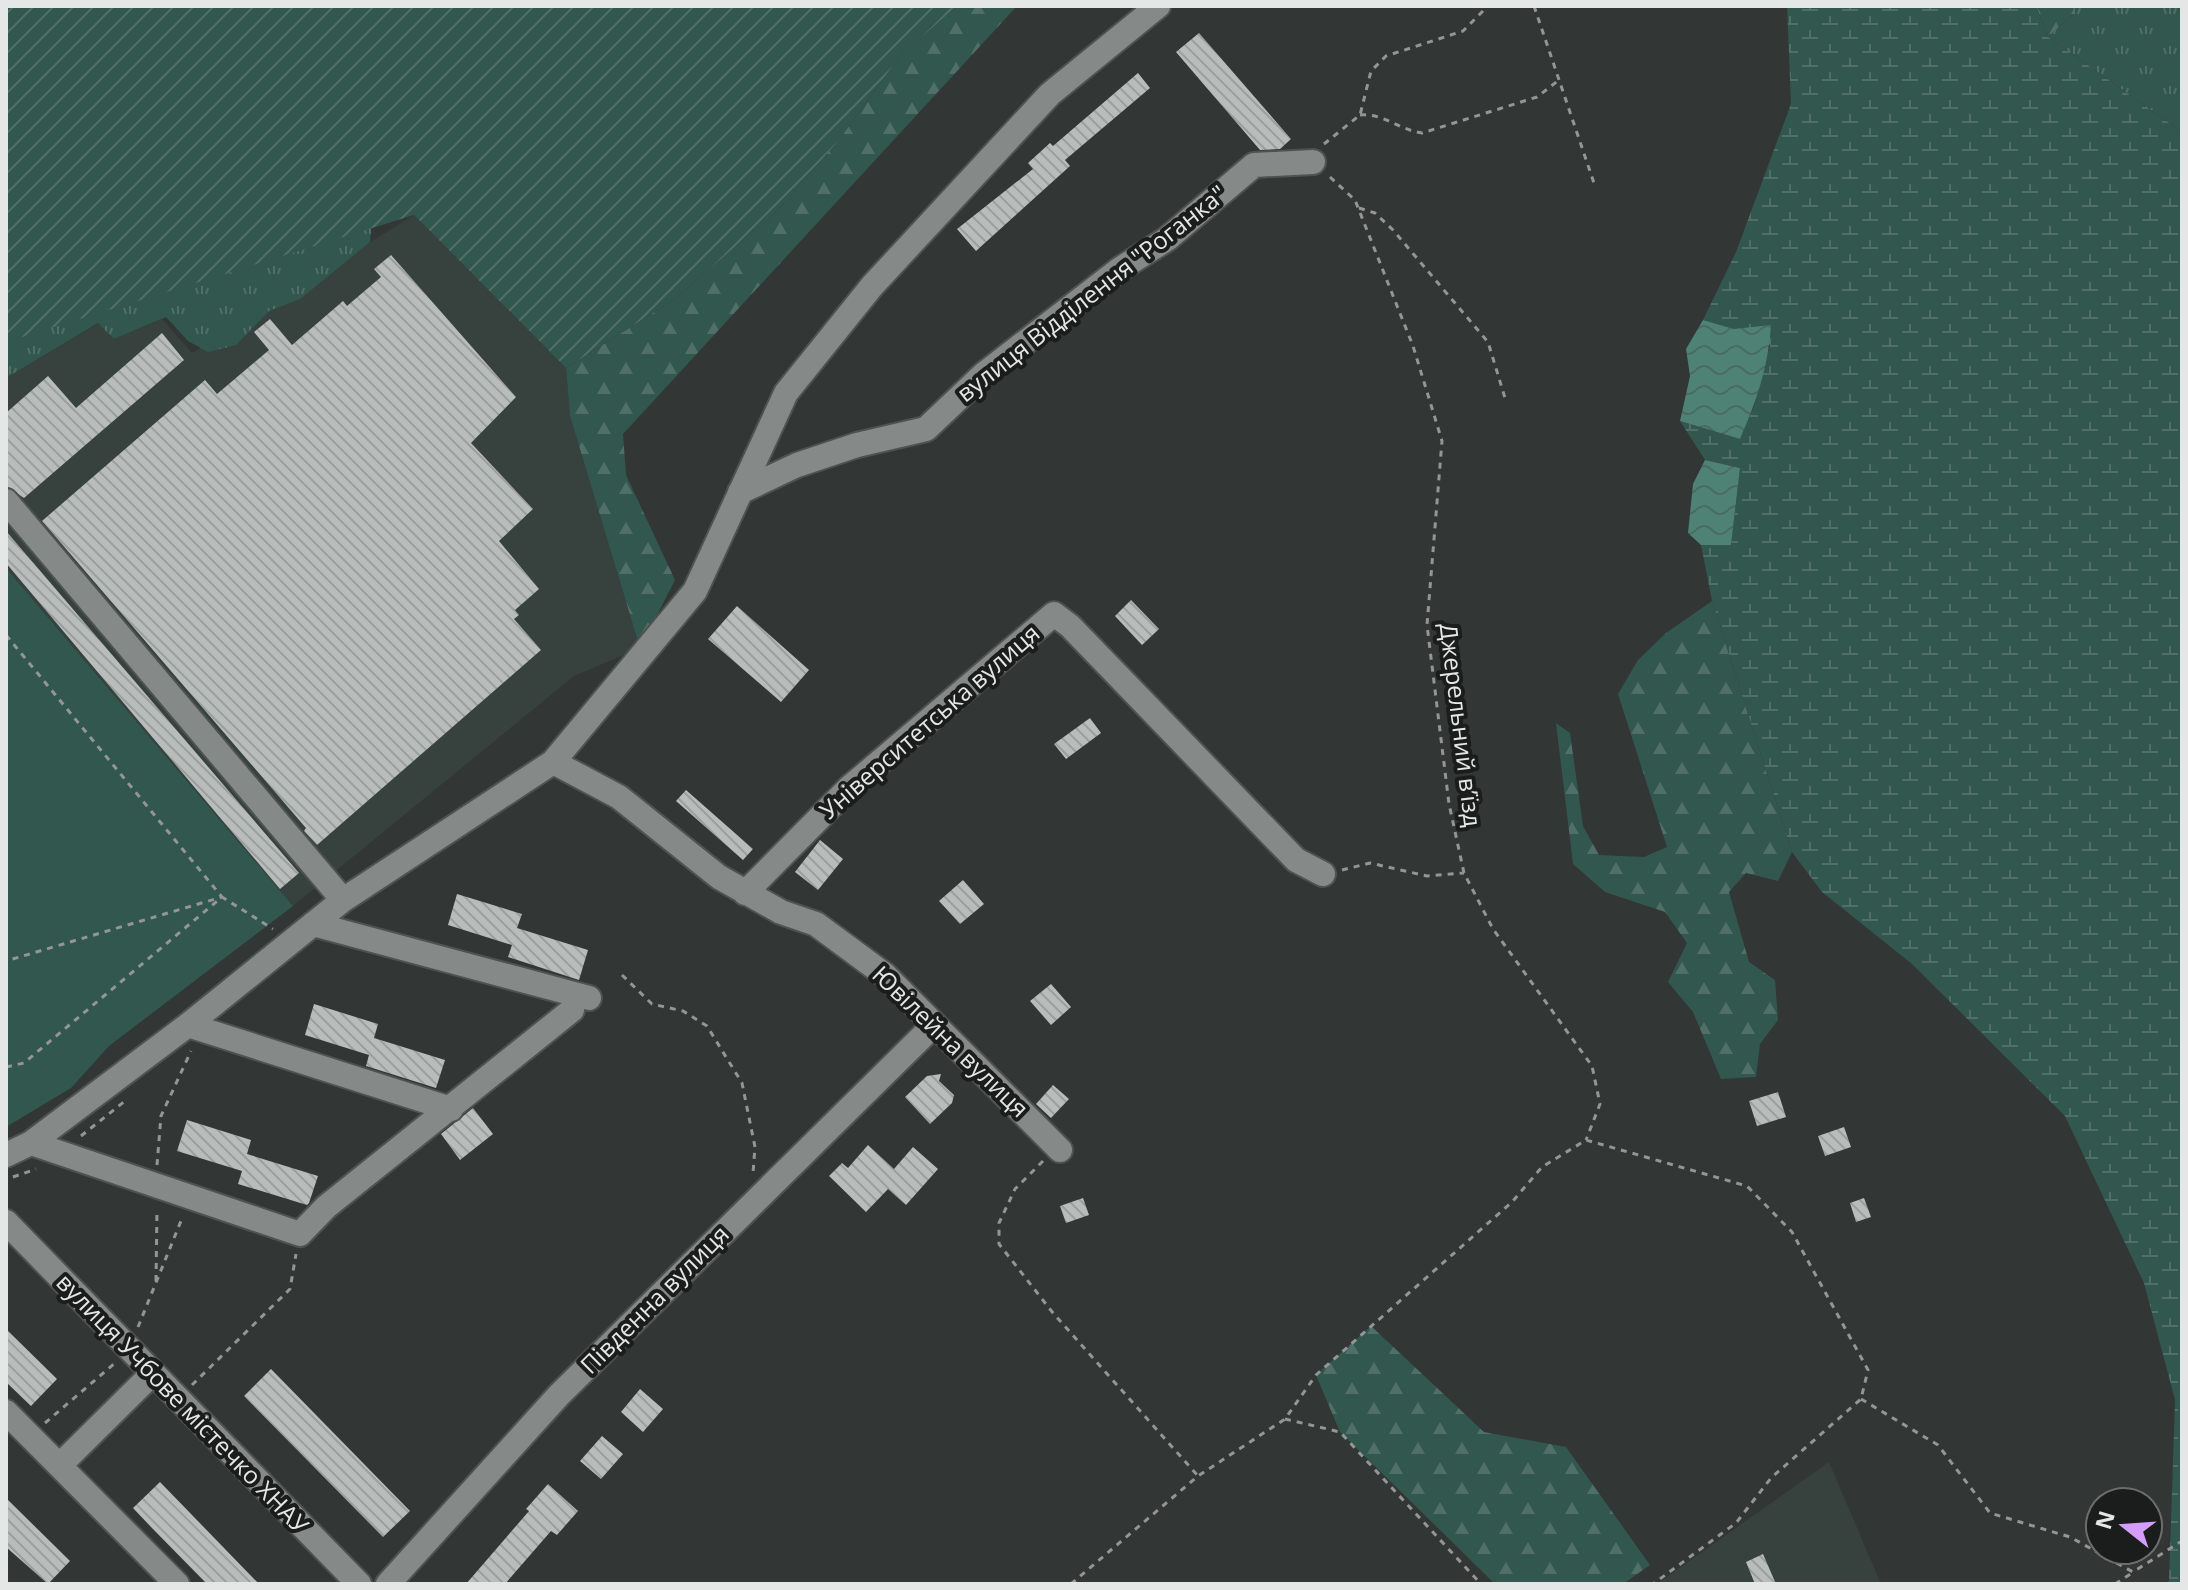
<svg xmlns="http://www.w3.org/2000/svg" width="2188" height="1590" font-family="'Open Sans',sans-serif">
<defs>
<pattern id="grass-tufts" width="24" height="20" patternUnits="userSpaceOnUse" patternTransform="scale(2)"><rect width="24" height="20" fill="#32574e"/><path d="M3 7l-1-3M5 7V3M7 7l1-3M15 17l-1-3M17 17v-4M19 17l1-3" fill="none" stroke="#506f68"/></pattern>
<pattern id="forest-firs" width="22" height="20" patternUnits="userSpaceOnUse" patternTransform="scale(2)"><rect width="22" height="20" fill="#32574e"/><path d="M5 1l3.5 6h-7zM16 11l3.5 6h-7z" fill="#506f68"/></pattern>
<pattern id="wetland-marsh" width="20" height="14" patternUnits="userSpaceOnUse" patternTransform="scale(2)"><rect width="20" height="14" fill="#32574e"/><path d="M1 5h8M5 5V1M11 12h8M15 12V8" fill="none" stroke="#506f68"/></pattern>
<pattern id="garden-furrows" width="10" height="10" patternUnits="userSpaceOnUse" patternTransform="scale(2)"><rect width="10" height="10" fill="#32574e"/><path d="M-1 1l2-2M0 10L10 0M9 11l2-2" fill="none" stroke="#506f68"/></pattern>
<pattern id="water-waves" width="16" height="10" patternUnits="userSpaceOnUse" patternTransform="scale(2)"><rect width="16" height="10" fill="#4e8275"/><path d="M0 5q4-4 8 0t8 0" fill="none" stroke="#4a6a62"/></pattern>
<pattern id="building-back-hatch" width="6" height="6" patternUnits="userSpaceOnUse" patternTransform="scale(2)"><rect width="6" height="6" fill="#b8bdbc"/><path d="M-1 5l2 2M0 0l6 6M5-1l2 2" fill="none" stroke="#9b9f9e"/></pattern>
</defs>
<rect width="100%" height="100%" fill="#323634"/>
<path fill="#37423f" d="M414 215 566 368 570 416 640 648 574 676 293 906 6 568V378L99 323 114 339 162 319 192 353Z
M1829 1462 1881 1584H1657Z"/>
<path fill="url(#grass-tufts)" d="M2073 6H2182V132L2048 37 2073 14Z
M374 200 370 242 300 299 269 311 236 345 208 352 188 341 166 317 114 339 98 323 6 378V313Z"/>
<path fill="url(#forest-firs)" d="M957 6H1017L623 434 626 475 675 580 640 648 570 416 566 368 673 300 776 212 838 141 900 56Z
M2036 6H2073L2074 13 2048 37Z
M1712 601 1792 852 1778 881 1746 873 1729 892 1749 962 1775 980 1778 1020 1760 1044 1756 1077 1721 1079 1693 1012 1668 982 1687 943 1665 912 1605 892 1573 864 1556 723 1570 733 1583 826 1599 855 1644 857 1667 847 1618 694 1638 660 1666 633Z
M1371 1326 1484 1432 1566 1447 1650 1565 1623 1584H1495L1340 1432 1316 1375Z"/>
<path fill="url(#wetland-marsh)" d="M1787 6H2036L2048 37 2182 132V1584H2165L2169 1581 2175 1400 2144 1283 2065 1116 1912 964 1822 892 1792 852 1712 601 1701 545H1731L1740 468 1705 460 1680 421 1740 439 1754 406 1770 345 1734 329 1703 320 1736 252 1791 104Z"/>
<path fill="#32574e" d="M6 568 293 906 109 1046 71 1088 6 1127Z"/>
<path fill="url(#garden-furrows)" d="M6 6H957L900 56 838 141 776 212 673 300 566 368 414 215 6 342Z"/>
<path fill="url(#water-waves)" d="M1703 320 1734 329 1771 325C1769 364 1756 403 1740 439L1680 421 1690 376 1686 349Z
M1705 460 1740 468 1731 545H1701L1688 533 1693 484Z"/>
<path fill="url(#building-back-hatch)" d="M1199 33 1291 139 1280 149 1260 150 1176 52Z
M1138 73 1150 88 1065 160 1070 166 976 251 957 229 1033 169 1028 163 1050 143 1053 146Z
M391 255 516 397 471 443 533 509 499 541 539 589 515 610 519 615 514 619 541 650 317 845 304 831 306 828 42 521 205 380 217 394 269 350 254 332 270 319 292 345 343 301 347 306 381 277 374 269Z
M162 333 184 360 24 498 8 487 6 413 48 376 76 408Z
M6 531 299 873 280 889 6 563Z
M1131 600 1159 629 1142 645 1115 616Z
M737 606 809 670 781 702 708 639Z
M1090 718 1101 733 1066 759 1054 744Z
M686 790 753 849 743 860 676 801Z
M820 840 843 859 818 890 795 872Z
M963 880 984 904 960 924 939 901Z
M457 894 522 914 517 928 588 950 579 980 508 957 512 945 448 925Z
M1051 984 1071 1007 1051 1025 1030 1001Z
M314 1004 378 1024 374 1038 445 1060 436 1088 366 1066 369 1055 305 1035Z
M941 1074 939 1081 954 1095 952 1103 930 1124 905 1097 927 1076Z
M1053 1085 1069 1099 1051 1118 1036 1104Z
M1778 1092 1786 1117 1757 1126 1749 1101Z
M473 1108 493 1134 460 1160 441 1134Z
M187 1120 251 1140 247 1154 318 1176 309 1203 307 1205 238 1184 242 1171 177 1151Z
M1844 1127 1851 1147 1825 1156 1818 1136Z
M868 1145 894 1169 913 1147 938 1169 906 1205 888 1189 866 1212 829 1176 842 1163 848 1168Z
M1083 1198 1089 1215 1066 1223 1060 1206Z
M1864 1198 1871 1217 1856 1222 1850 1203Z
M6 1329 57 1379 31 1406 6 1382Z
M271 1369 410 1511 383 1537 244 1396Z
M640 1389 663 1409 643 1432 621 1412Z
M602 1436 623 1454 601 1479 580 1461Z
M160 1482 259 1584H207L151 1527 133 1508Z
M548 1484 578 1511 557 1535 551 1531 505 1584H466L529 1511 526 1509Z
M6 1498 70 1561 48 1584 6 1547Z
M1763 1554 1776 1584H1755L1746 1562Z"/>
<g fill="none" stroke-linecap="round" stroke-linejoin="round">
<defs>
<path id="minor" d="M740 492 797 465 857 445 926 429 984 374 1120 269 1167 239 1254 165 1313 162
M6 501 343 900
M553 762 619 797 719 877 781 912 816 924 885 975 1060 1150
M745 893 849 788 1054 614 1070 626 1296 860 1323 874
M313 924 589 998
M188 1025 451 1109
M31 1143 300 1234 326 1207 572 1010
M6 1155 31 1143 188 1025 343 900 553 762 695 591 786 393 872 286 1050 94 1158 6
M6 1222 359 1584
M6 1412 177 1584
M60 1465 151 1375
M388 1584 559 1395 933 1026"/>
</defs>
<use href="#minor" stroke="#4e5251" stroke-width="28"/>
<path stroke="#939695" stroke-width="3" stroke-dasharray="6 6" stroke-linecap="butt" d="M1534 6 1595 186
M1360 115C1384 113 1399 130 1422 133L1537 97 1559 80
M1324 144 1360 115 1371 71 1386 56 1463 31 1488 6
M1330 177 1355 200 1413 346 1442 441 1427 625 1449 804 1464 873 1493 929 1592 1066 1600 1104 1586 1140
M1359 208 1375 213 1393 230 1488 342 1505 398
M6 635 222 897 6 961
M1342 870 1370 863 1427 876 1464 873
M622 975 652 1004 683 1011 707 1026 742 1083 755 1147 753 1173
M6 1067 24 1063 222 897 273 929
M81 1136 125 1101
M1043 1161 1015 1189 999 1223V1244L1053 1313 1198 1476
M157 1165 161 1116 191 1051
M13 1177 36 1169
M156 1281 157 1209
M138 1327 183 1216
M192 1385 290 1289 296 1254
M1861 1399 1938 1445 1990 1513 2070 1537 2133 1572 2182 1541
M1285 1419 1340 1432 1481 1584
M45 1423 115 1363
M1071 1584 1198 1476 1285 1419 1316 1375 1512 1202 1542 1167 1586 1140 1747 1186 1792 1232 1868 1370 1861 1399 1771 1478 1736 1523 1653 1584
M2115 1584 2132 1573"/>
<use href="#minor" stroke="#858a88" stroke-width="24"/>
</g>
<g text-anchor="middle" stroke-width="8" stroke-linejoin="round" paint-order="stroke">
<g font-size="24" fill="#e4e7e6" stroke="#1b1d1c">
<text transform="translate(1092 294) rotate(-38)" y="8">вулиця Відділення "Роганка"</text>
<text transform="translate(930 722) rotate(-41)" y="8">Університетська вулиця</text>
<text transform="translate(1460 725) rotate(83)" y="8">Джерельний в’їзд</text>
<text transform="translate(950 1042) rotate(44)" y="8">Ювілейна вулиця</text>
<text transform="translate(655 1300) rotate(-45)" y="8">Південна вулиця</text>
<text transform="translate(182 1404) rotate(46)" y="8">вулиця Учбове містечко ХНАУ</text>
</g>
</g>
<rect width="2188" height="1590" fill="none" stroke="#e4e7e6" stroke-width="16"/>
<g transform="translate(2124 1526) rotate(287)"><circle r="38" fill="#1b1d1c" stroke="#6b6e6d" stroke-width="2"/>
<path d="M0-6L14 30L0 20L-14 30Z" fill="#d49cfb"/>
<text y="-12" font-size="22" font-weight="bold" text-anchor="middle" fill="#e4e7e6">N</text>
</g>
</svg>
